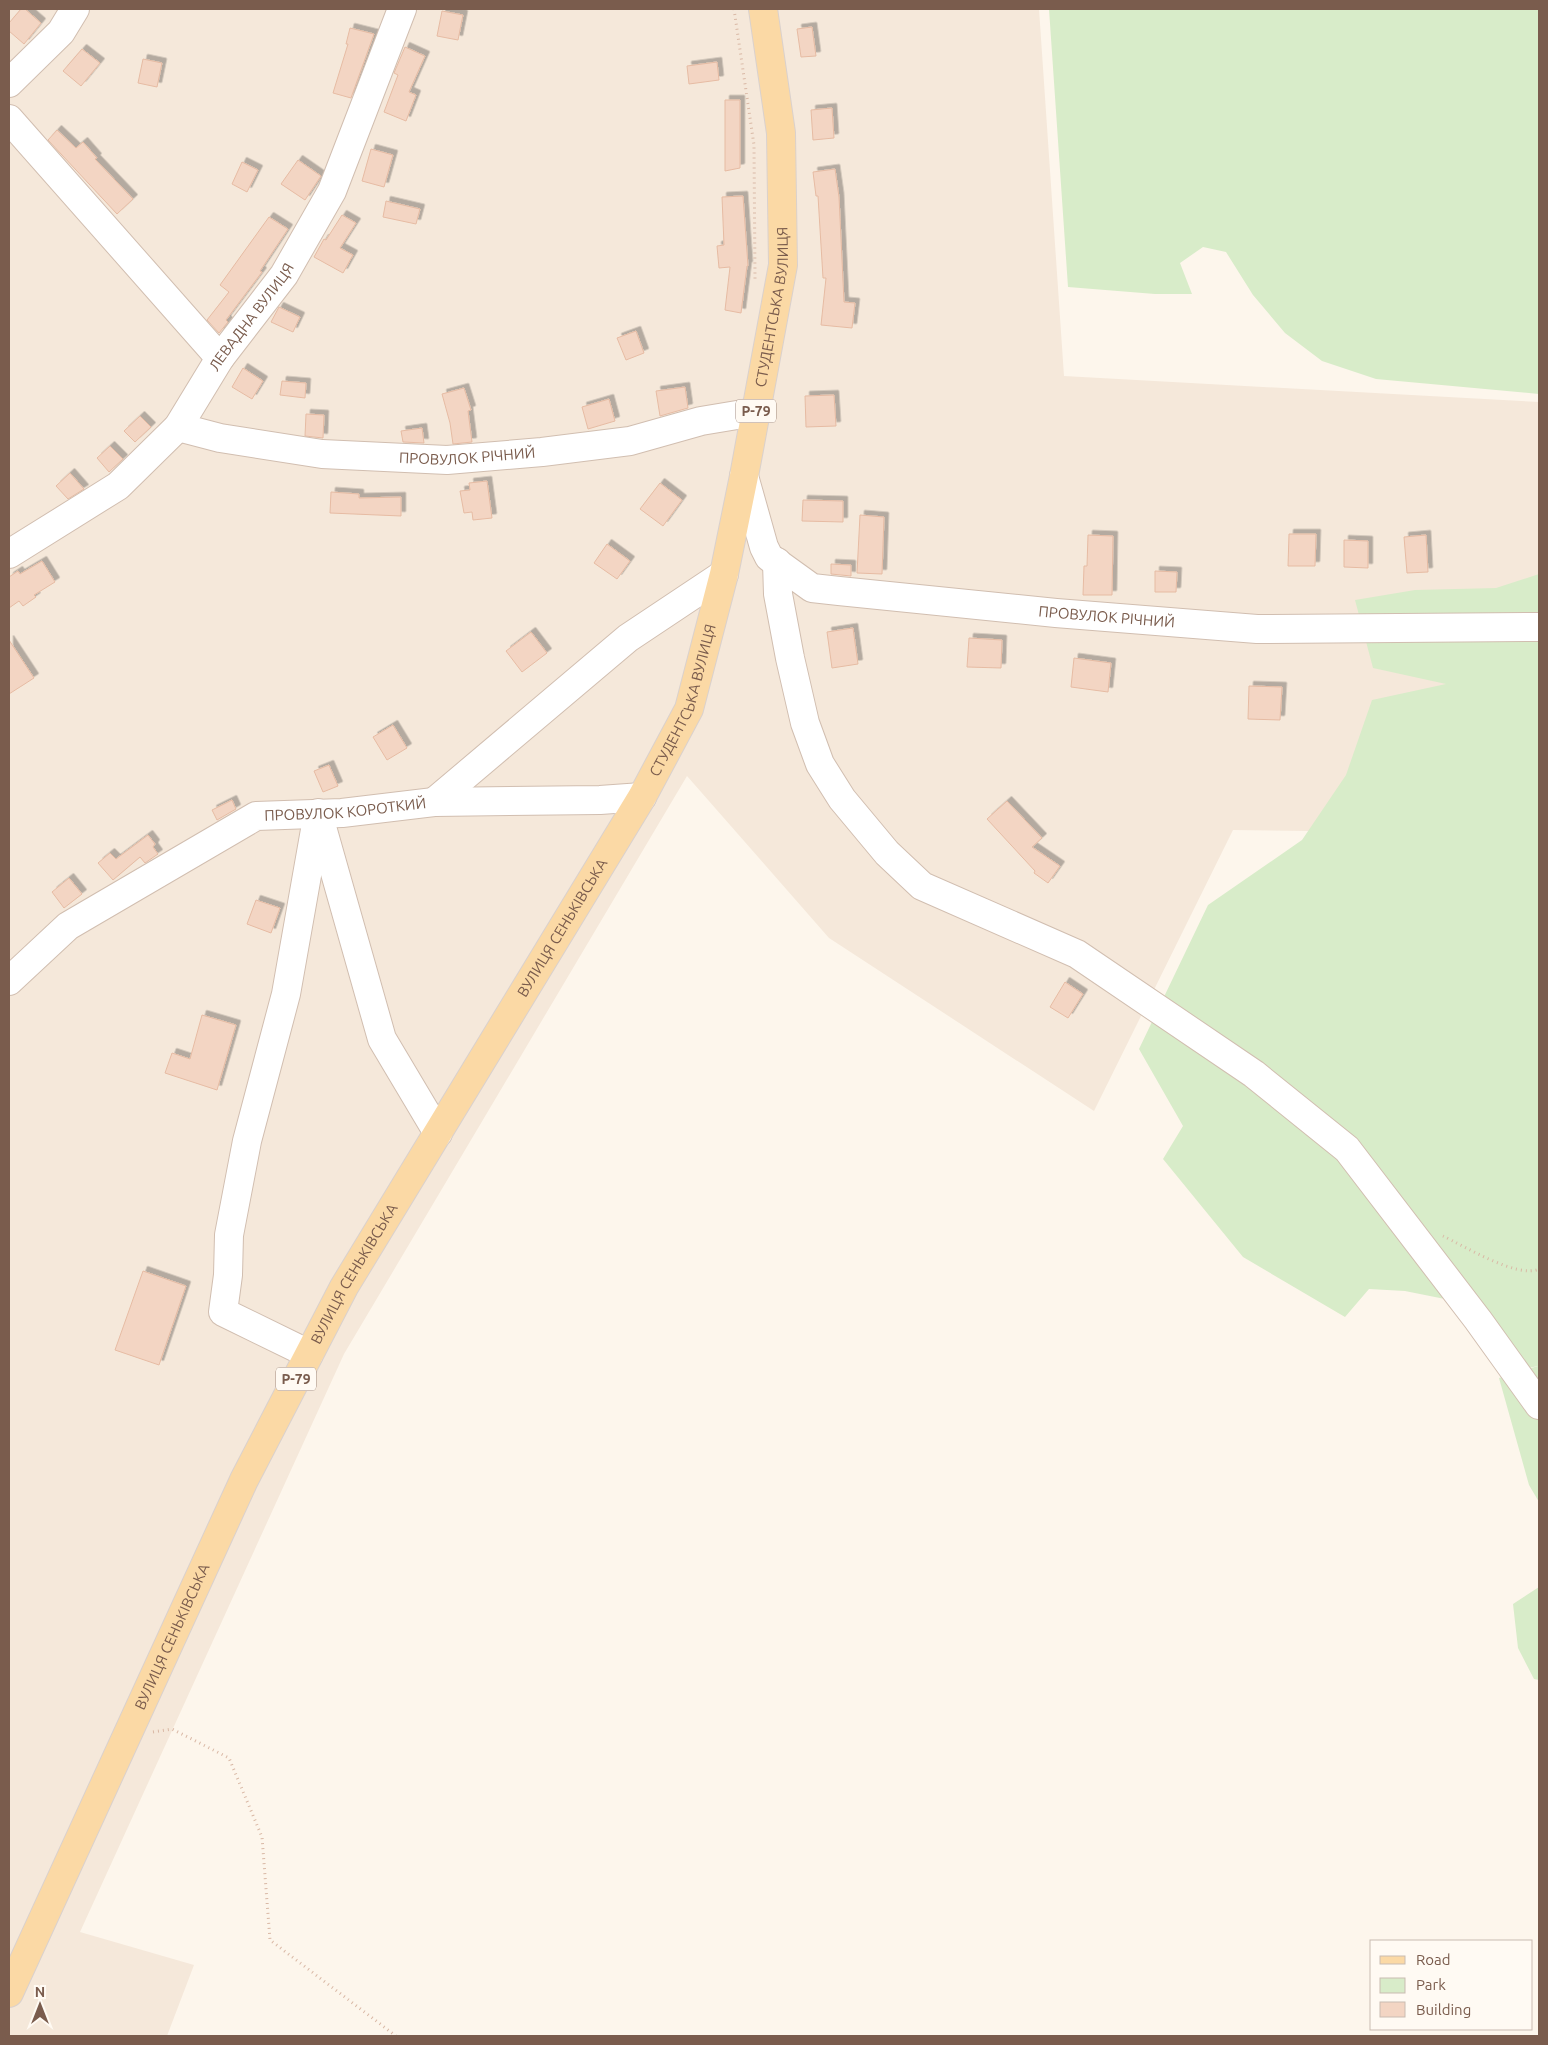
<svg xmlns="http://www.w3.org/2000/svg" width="1548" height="2045" font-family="Ubuntu,sans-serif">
<defs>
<filter id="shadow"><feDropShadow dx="4.5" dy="-4.5" stdDeviation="0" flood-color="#0004"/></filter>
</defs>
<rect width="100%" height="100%" fill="#fdf6ec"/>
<path fill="#f5e8da" d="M9 9H1039L1064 376 1539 402V834L1233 830 1094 1111 829 938 687 776 344 1354 80 1932 194 1965 167 2036H9Z"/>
<path fill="#d8ecc9" d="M1049 9H1539V394L1376 379 1322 361 1285 333 1253 295 1226 252 1203 247 1180 263 1192 294H1155L1068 287Z
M1539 574V1502L1529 1485 1499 1378 1538 1366 1515 1371 1465 1303 1405 1291 1369 1289 1345 1317 1243 1257 1163 1159 1183 1126 1139 1049 1208 905 1302 840 1346 775 1372 700 1446 684 1373 668 1355 600 1415 590 1496 588Z
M1539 1587V1680L1534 1679 1518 1648 1513 1604Z"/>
<path fill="#f3d5c3" stroke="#e6bba3" filter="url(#shadow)" d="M21 9H25L41 23 24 44 9 31V23Z
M442 11 463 15 458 40 437 36Z
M812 27 816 56 801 57 797 29Z
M350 28 374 34 351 98 333 93 348 44H346Z
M405 47 425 56 409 92 416 95 406 121 384 112 398 75 394 73Z
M82 49 100 63 81 86 63 71Z
M143 59 162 63 157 87 138 83Z
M717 62 719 80 689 84 687 66Z
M725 100H740V168L725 171Z
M832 108 834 138 813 140 811 110Z
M57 130 76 148 83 142 97 158 95 159 133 199 117 214 48 140Z
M371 149 393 155 384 187 362 181Z
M298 160 321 176 305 200 281 184Z
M242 162 258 170 247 192 232 184Z
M835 169 839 197 844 302 855 303 852 328 821 325 826 278H823L818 196H816L813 172Z
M743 196 748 266H747L741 313 725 310 730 267 719 268 717 246 724 245 722 197Z
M386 201 420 209 416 224 383 217Z
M342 215 356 223 340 248 353 255 343 273 314 257 324 239 326 240Z
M269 217 288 229 260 271 262 272 226 320 228 322 219 333 207 320 229 292 220 285Z
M279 307 300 317 293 332 271 322Z
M636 331 644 353 626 360 617 338Z
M243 368 263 381 252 399 232 387Z
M282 381 306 383 305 398 280 395Z
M685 387 688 408 660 416 656 391Z
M464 388 471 410 468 411 472 442 453 444 450 423 442 394Z
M834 395 836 426 806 427 805 396Z
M609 399 615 421 588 429 582 407Z
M306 414 324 415 323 438 305 436Z
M140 416 151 427 135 442 124 431Z
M422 428 424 443 403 442 401 431Z
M110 446 123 459 109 472 97 458Z
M70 473 84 489 68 499 56 486Z
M487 481 492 518 473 520 472 512 464 513 460 491 470 490 469 483Z
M660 483 682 500 663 526 640 509Z
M331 492 359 494V498L401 497V516L330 513Z
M803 500 843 501V522L802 521Z
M860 515 884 517 882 574 857 573Z
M1289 534H1316L1315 566H1288Z
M1088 535 1113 536 1112 595H1083L1084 566H1087Z
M1426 535 1428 572 1407 573 1404 537Z
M1344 540 1368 541V568L1344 567Z
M607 544 630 561 617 579 594 563Z
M42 561 55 582 34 595 36 597 23 606 19 601 9 608V577L18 571 20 574Z
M831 564 851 565V576L831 574Z
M1155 571 1177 572 1176 592H1155Z
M853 628 858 664 832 668 827 632Z
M531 632 547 653 522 672 506 651Z
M969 638 1002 640 1001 668 967 667Z
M9 640 34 678 9 694Z
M1074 658 1111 663 1108 692 1071 687Z
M1249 686 1282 687 1280 720 1248 719Z
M393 725 407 748 387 760 373 737Z
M329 765 338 786 323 792 314 771Z
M232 800 236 809 217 820 212 810Z
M1007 801 1042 838 1032 847 1060 866 1048 883 1034 873 1035 871 987 819Z
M148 835 155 844 153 847 158 854 145 863 140 857 113 880 98 863 110 853 116 859Z
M69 878 82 894 64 908 52 892Z
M256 900 280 908 271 933 247 924Z
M1065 982 1083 994 1068 1018 1050 1007Z
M202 1015 236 1025 217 1090 165 1073 172 1053 190 1059Z
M143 1271 186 1286 159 1365 115 1350Z"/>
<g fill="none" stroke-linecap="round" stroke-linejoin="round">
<defs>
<g id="minor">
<path d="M9 83 61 32 75 9"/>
<path d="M9 119 220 358"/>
<path id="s1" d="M178 427 220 438 322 454 447 460 542 452 630 441 701 421 755 412"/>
<path id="s2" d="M744 476 764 547 769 557 812 588 839 591 1056 613 1257 629 1539 627"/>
<path id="s3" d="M9 554 118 486 178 427 220 358 284 275 332 191 402 9"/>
<path d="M777 562 778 594 790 658 805 723 820 764 842 799 887 853 922 886 1077 954 1254 1074 1347 1149 1478 1320 1539 1405"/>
<path d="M434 802 628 638 724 574"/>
<path d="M320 820 382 1039 438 1133"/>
<path id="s4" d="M9 981 68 926 256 816 342 813 434 802 600 800 642 797"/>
<path d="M309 1354 223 1312 228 1275 229 1235 247 1141 286 994 318 813"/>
</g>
<g id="major">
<path id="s5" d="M9 1993 244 1480 344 1287 642 797 689 709 724 574 744 476 783 265 781 133 763 9"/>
</g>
</defs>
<use href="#minor" stroke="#d1beb0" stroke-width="30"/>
<use href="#major" stroke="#dad1cd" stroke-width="30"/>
<path stroke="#d9b8a5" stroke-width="3" stroke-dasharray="1 4" stroke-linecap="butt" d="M734 9 754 145 755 279
M1443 1236C1464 1246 1518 1279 1539 1269
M153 1732 172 1729 229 1758 262 1837 270 1940 396 2036"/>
<use href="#minor" stroke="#fff" stroke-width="28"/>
<use href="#major" stroke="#fbd9a5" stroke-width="28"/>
</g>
<g text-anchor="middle" stroke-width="4" stroke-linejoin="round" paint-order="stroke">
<g fill="#fffaf3" stroke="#a28b7f" stroke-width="1">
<rect x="736" y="399.5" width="40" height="23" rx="4"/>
<rect x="276" y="1367.5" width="40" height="23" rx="4"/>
</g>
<g font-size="14" font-weight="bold" fill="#7a5c4d">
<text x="756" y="416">Р-79</text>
<text x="296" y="1384">Р-79</text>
</g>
<g font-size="15" fill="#7a5c4d" stroke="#fffaf3">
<text dy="5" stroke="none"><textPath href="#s5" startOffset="1866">СТУДЕНТСЬКА ВУЛИЦЯ</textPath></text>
<text dy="5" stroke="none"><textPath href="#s3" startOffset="345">ЛЕВАДНА ВУЛИЦЯ</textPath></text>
<text dy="5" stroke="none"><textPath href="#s1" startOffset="292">ПРОВУЛОК РІЧНИЙ</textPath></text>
<text dy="5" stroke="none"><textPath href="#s2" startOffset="434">ПРОВУЛОК РIЧНИЙ</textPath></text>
<text dy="5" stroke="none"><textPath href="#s5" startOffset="1461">СТУДЕНТСЬКА ВУЛИЦЯ</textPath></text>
<text dy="5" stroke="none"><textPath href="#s4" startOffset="388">ПРОВУЛОК КОРОТКИЙ</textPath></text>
<text dy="5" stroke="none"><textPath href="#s5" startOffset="1202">ВУЛИЦЯ СЕНЬКIВСЬКА</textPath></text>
<text dy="5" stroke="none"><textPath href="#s5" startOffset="798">ВУЛИЦЯ СЕНЬКIВСЬКА</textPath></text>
<text dy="5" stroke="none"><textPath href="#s5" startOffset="392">ВУЛИЦЯ СЕНЬКIВСЬКА</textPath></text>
</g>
</g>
<rect width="1548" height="2045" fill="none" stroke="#7a5c4d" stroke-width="20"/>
<rect x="1370" y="1940" width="162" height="90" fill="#fffaf3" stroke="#cabbb1"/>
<rect x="1380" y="1956" width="25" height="8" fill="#fbd9a5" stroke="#cabbb1"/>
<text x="1416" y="1965" font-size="15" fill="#7a5c4d">Road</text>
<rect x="1380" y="1978" width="25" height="15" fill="#d8ecc9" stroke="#cabbb1"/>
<text x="1416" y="1990" font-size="15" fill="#7a5c4d">Park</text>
<rect x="1380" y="2002" width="25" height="15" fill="#f3d5c3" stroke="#cabbb1"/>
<text x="1416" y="2015" font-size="15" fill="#7a5c4d">Building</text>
<g transform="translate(40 2005)" stroke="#fffaf3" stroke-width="4" paint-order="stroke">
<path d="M0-4L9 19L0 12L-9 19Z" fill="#7a5c4d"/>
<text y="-8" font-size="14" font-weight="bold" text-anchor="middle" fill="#7a5c4d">N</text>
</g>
</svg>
